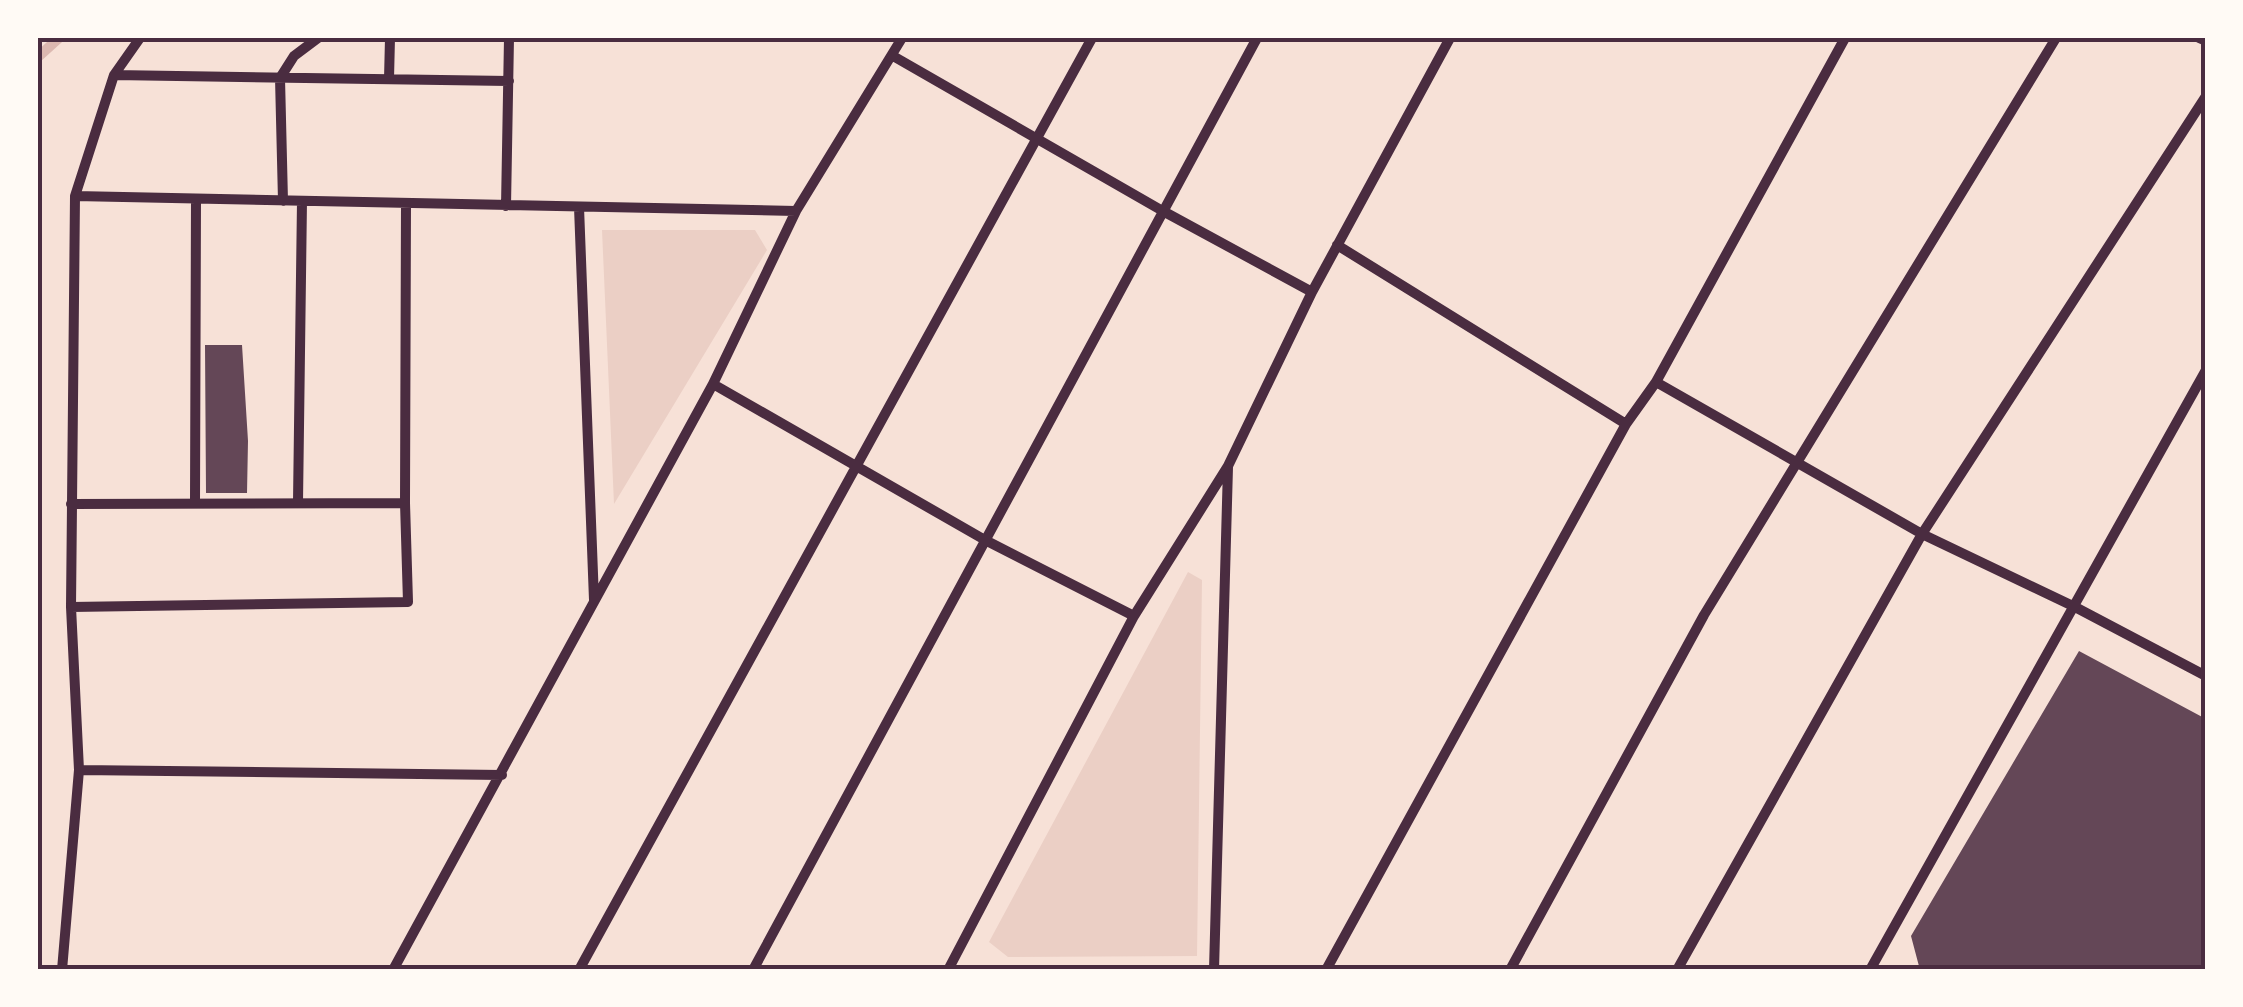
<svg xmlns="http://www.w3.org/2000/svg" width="2243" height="1007" font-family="'Open Sans',sans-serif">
<rect width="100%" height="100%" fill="#f7e1d7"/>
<path fill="#ebcfc5" d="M602 230H755L767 250 614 504Z
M1188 572 1202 580 1197 956 1008 957 989 942Z"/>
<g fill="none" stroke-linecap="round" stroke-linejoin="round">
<path stroke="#dcb8b0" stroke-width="10" d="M38 57 59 38"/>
</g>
<path fill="#644757" d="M205 345H242L248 441 247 493H206Z
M2079 651 2206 719V970H1920L1911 936Z"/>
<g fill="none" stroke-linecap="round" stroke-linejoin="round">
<path stroke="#4a2c40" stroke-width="10" d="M2199 38 2206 41
M893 56 1161 210 1312 292
M114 75 509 81
M389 79 390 38
M75 196 796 211
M283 201 280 78 294 56 318 38
M506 206 509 38
M579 207 594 600
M1337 245 1626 424
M1656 382 1922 534 2075 607 2206 676
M713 384 985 540 1134 616
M298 502 302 201
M195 503 196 199
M71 504 405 503
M71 607 408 602 405 503 406 203
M79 770 502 775
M62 970 79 770 71 607 75 196 114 75 140 38
M393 970 713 384 796 211 902 38
M579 970 1092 38
M753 970 1257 38
M948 970 1134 616 1228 466 1312 292 1450 38
M1214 970 1228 467
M1326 970 1626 424 1656 382 1845 38
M1510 970 1704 615 2056 38
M1677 970 1922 534 2206 96
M1870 970 2206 370"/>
</g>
<rect width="2243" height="1007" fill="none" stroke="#fffaf5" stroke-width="80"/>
<rect x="40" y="40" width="2163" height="927" fill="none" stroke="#4a2c40" stroke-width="4"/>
</svg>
